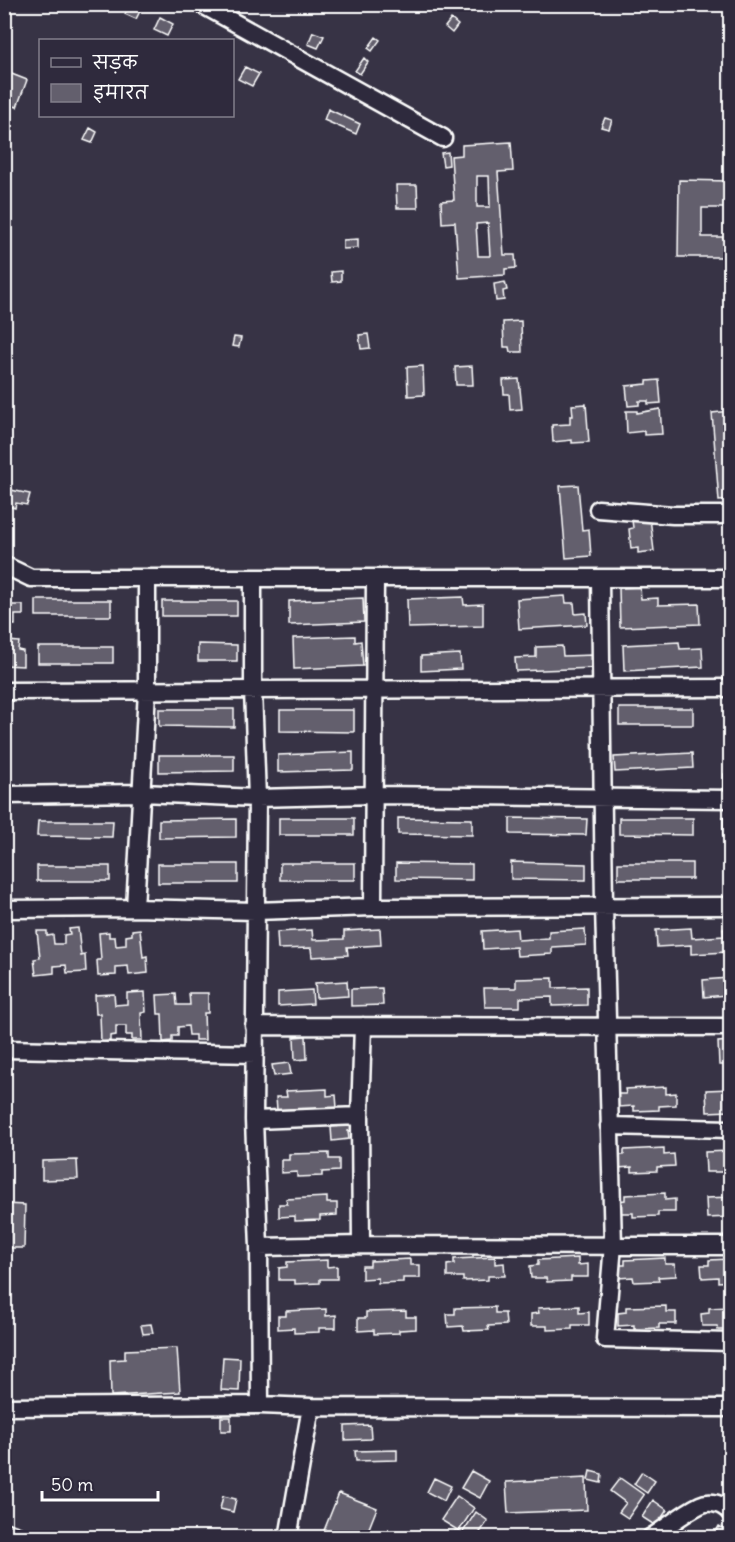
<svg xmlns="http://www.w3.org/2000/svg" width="735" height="1542" font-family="Delius,'Playpen Sans Deva',sans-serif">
<rect width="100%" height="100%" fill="#373345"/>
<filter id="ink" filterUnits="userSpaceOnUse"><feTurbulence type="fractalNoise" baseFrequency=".0167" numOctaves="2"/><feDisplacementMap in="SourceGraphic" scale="12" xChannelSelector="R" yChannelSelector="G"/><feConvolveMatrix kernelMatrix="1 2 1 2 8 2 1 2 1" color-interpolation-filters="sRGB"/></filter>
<g filter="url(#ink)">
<path fill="#635f6d" stroke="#fff" stroke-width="1.5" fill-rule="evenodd" d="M129 4 142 7 136 19 125 14Z
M160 17 173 24 167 36 154 30Z
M451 19 458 25 452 33 445 27Z
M313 32 324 36 318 48 308 44Z
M376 37 380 40 372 51 368 48Z
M364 58 368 62 360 74 355 71Z
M245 67 259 74 252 86 238 79Z
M4 71 27 80 17 107 4 103Z
M328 109 360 124 356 134 324 120Z
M605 118 612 120 609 129 601 127Z
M90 128 97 132 92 143 84 140Z
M511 142 513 171 498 172 504 255H515L516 268 505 269V275L459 278 455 222 442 223 441 201 454 200 451 156 462 155V145ZM477 176H489L490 207H477ZM488 223 490 256H478L476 224Z
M448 152 449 165 443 166 441 153Z
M679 180 730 181V208H702V237H730V257H678Z
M396 185H417L418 208H397Z
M358 239V248L343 249V240Z
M341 271V281L332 282 331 272Z
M505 282 507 290 503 291 504 300 496 301 494 284Z
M521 321 522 352H510L509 347H504L503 322Z
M368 334 370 348 361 349 359 335Z
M234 337 241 338 239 347 232 346Z
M423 366 424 395 408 396 407 367Z
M472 366 473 385H456L455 367Z
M519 379 522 409 510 410 509 394H504L503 380Z
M659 380 661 403 648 404V401H639V405L628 406 626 386 647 384V381Z
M586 404 589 442 572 443V440L553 442 552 425 570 424V416H573L572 405Z
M660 409 662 434 644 435V431L627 433 626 411H637V413Z
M730 411V500L719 501 712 413Z
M578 485 582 530 589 529 591 556 566 558 560 486Z
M11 490 30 494 27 505 16 503 15 508 8 506Z
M650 518 654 551 638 553V548L631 549 629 529 633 528 632 520Z
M640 587 641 599 658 598V605L699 604 700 624 620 627 619 588Z
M565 596 566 603H574L575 614 586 613 587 625 519 629 517 599Z
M463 597 464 605 483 604V626L408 628 407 599Z
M363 598 364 622 289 625V601Z
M36 600H111V616H36Z
M162 601H237V616H162Z
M4 605H23V615H15V625H10V618L4 620Z
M355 636V642L361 641 363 666 294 669 293 638Z
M8 641 19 642 18 650 23 651V666L4 665V645L5 650 7 651Z
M679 642 680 649 702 648 703 667 624 671 623 645Z
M198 644 237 645V661H198Z
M562 646 563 656 594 655 595 668 516 671 515 658 536 657V647Z
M38 647H113V663H38Z
M460 654 461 669 421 671V656Z
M619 708H693V725H619Z
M159 709H234V727L159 726Z
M280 710H354V732L280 731Z
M724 730H730V747H724Z
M353 752V770L278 772V755Z
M692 753 693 768 615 772 614 757Z
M159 755H234V771L159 772Z
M724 774H730V791H724Z
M723 817H730V836H723Z
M279 818H354V835H279Z
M398 818 472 819V835L398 834Z
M510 818 587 819 586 835 510 834Z
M619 818H693V835L619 834Z
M236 819V837L159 838V820Z
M38 821H113L112 837 37 836Z
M511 862 586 864V880L511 879Z
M725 862H730V881H725Z
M280 863H355V880H280Z
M396 863 472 864V880L396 879Z
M618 863H692V879H618Z
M158 864H238V883H158Z
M37 866H110V881H37Z
M78 928 81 956 85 955 86 972 67 973 66 965 54 966V973L36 975 34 959 40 958 37 931H47V936L53 935 54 944H64V935L70 934 69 929Z
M691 928 692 938 724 936 723 929H730V945H726L727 952 691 954V945L657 947 656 930Z
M140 929 143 957 147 956 148 973 129 975 128 966 116 967V975L98 976 97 960H101L99 933 109 932V937H115L116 946 126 945V936L132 935V930Z
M380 929 381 945 347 947 348 955 312 957 311 948 278 949 277 932 312 930 313 940 344 939V931Z
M517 929 518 940 549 938V931L585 929 586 945 552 947V954L517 956 516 947 483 949 482 931Z
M9 956 10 973H4V957Z
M553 978V988L587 987V1005L552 1006V997L520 998V1007H485L484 988H516V979Z
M728 978 730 1007 727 1008 726 995 704 997 703 980Z
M347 981 348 996 316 998 315 983Z
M382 988 383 1005 351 1006V989Z
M312 990 313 1004 278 1006V992Z
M4 992H8L9 1012 4 1013Z
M145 992 146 1012 141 1013 142 1040H132V1035H126V1026H116V1035L110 1036V1041L101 1042 100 1014H96L95 995 114 994 115 1005 127 1004V993Z
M189 993H208V1013H204L205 1040H195V1035H189L188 1026 178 1027V1036H172V1041L163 1042 162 1014H158L157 995 176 994 177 1005H190Z
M306 1036 307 1059 295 1060 294 1037Z
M730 1041V1065H719L718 1042Z
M289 1063 291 1074 274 1076 272 1065Z
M666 1087V1094L676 1093V1105L659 1106V1110L634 1111V1106L618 1107V1094H626L625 1089Z
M327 1089V1096L336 1095 337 1108H320V1112L295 1113V1109L277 1110 276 1097H287L286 1091Z
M730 1089V1111L707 1112 706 1090Z
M354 1125 355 1130 348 1131 349 1139 332 1141 331 1127Z
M664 1148V1155L674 1154 675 1166 657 1167V1171L632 1172V1167L617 1168 616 1155H624V1150Z
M730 1151V1172H706L705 1152Z
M329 1153V1159H339V1171L322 1172V1176L297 1177V1172L281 1173V1160H289V1154Z
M77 1160 78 1179 42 1180V1161Z
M665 1193V1200L675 1199V1212H658V1216L633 1217V1213H617V1201L625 1200V1195Z
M327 1197V1203H337V1215L320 1216V1220L295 1221V1216L279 1217V1204H287L286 1199Z
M730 1197V1217L707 1218 706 1198Z
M4 1204 25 1205 24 1248H4Z
M495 1257V1264L504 1263 505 1276H488V1280L463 1281V1277H447V1265L454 1264V1259Z
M578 1258V1265L588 1264V1277H571V1281L547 1282 546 1278H531L530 1266 538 1265V1260Z
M665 1258V1264H675L676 1276 658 1277 659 1281 634 1282 633 1277 618 1278 617 1265H625V1260Z
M410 1259V1265H420V1278H403V1282L378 1283V1278L362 1279V1266H370V1261Z
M730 1259V1281L718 1282V1277L702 1278 701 1265H709V1260Z
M327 1260V1267L337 1266V1279H320V1283L295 1284V1280H279V1268L287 1267V1262Z
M579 1306V1313L589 1312V1325H572V1329L547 1330V1326H531V1314L539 1313 538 1308Z
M666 1306V1312H676V1324H659V1328L634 1329V1325L618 1326V1313L626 1312V1307Z
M495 1307V1313H505L506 1325 488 1326 489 1330 464 1331 463 1326 448 1327 447 1314H455V1308Z
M730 1307V1330H718L717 1326H702L701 1314 709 1313V1308Z
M326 1309V1316L336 1315V1328H319V1332L294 1333V1328L278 1329V1316H286V1311Z
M406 1311V1317H416V1329L399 1330V1333L374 1334V1330L358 1331V1318H366V1312Z
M151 1324 153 1333 143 1334 141 1325Z
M177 1348 180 1392 111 1396 110 1360 125 1359V1350Z
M223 1357 240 1358 239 1391 221 1390Z
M221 1417H231V1431H221Z
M370 1425 371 1439 345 1440V1426Z
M397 1450V1460L356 1461 355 1451Z
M471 1471 489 1481 480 1498 461 1488Z
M590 1471 602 1474 601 1483 588 1480Z
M642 1472 655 1481 647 1493 634 1484Z
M434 1478 451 1486 444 1501 427 1492Z
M586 1478 587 1510 508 1513 506 1482Z
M620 1478 644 1495 628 1518 619 1512 626 1503 610 1491Z
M339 1493 377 1508 365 1538H321Z
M223 1496 236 1499 233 1512 220 1509Z
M457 1496 474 1508 459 1531 441 1520Z
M653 1500 667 1510 656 1526 642 1517Z
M476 1512 488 1521 476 1538H450L455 1531 461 1535Z
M7 1522 32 1531 30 1538H4Z
M719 1526 730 1533V1538H712Z"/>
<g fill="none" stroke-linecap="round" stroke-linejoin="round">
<defs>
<path id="minor" d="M201 4 443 138
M598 509 673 515H730
M4 565 31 578H730
M253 578V690L257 798 254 1120 259 1247 260 1405
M600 578 604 906 613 1245 605 1339 730 1342
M4 691 730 688
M4 795 142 793 257 798 374 795 730 799
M373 907 375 578
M135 908 147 691V578
M4 909 135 908 255 911 373 907 730 906
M254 1026 730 1027
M4 1049 255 1054
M254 1120 360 1116
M609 1126 730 1129
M361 1245 360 1116 363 1026
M259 1247 361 1245 730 1246
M4 1407 260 1405 311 1407 730 1408
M288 1538 311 1407
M650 1538C666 1528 683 1513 700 1505 710 1500 724 1504 730 1513"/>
</defs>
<use href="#minor" stroke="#fff" stroke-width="21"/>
<use href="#minor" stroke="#2f2a3d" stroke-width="16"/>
</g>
</g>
<rect width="735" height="1542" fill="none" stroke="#2f2a3d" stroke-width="24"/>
<rect x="12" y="12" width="711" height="1518" fill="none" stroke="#fff" stroke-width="2" filter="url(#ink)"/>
<rect x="39" y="39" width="195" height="78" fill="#2f2a3d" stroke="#827f8b" stroke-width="1.5"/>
<rect x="51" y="58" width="30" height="9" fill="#2f2a3d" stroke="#827f8b" stroke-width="1.5"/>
<text x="93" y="69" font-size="18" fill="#ffffff">सड़क</text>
<rect x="51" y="84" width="30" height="18" fill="#635f6d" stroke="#827f8b" stroke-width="1.5"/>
<text x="93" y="99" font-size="18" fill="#ffffff">इमारत</text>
<path d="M42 1491v9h116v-9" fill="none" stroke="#ffffff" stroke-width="3"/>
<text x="51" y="1491" font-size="18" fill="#ffffff" stroke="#2f2a3d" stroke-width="4.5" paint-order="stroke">50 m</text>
</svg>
